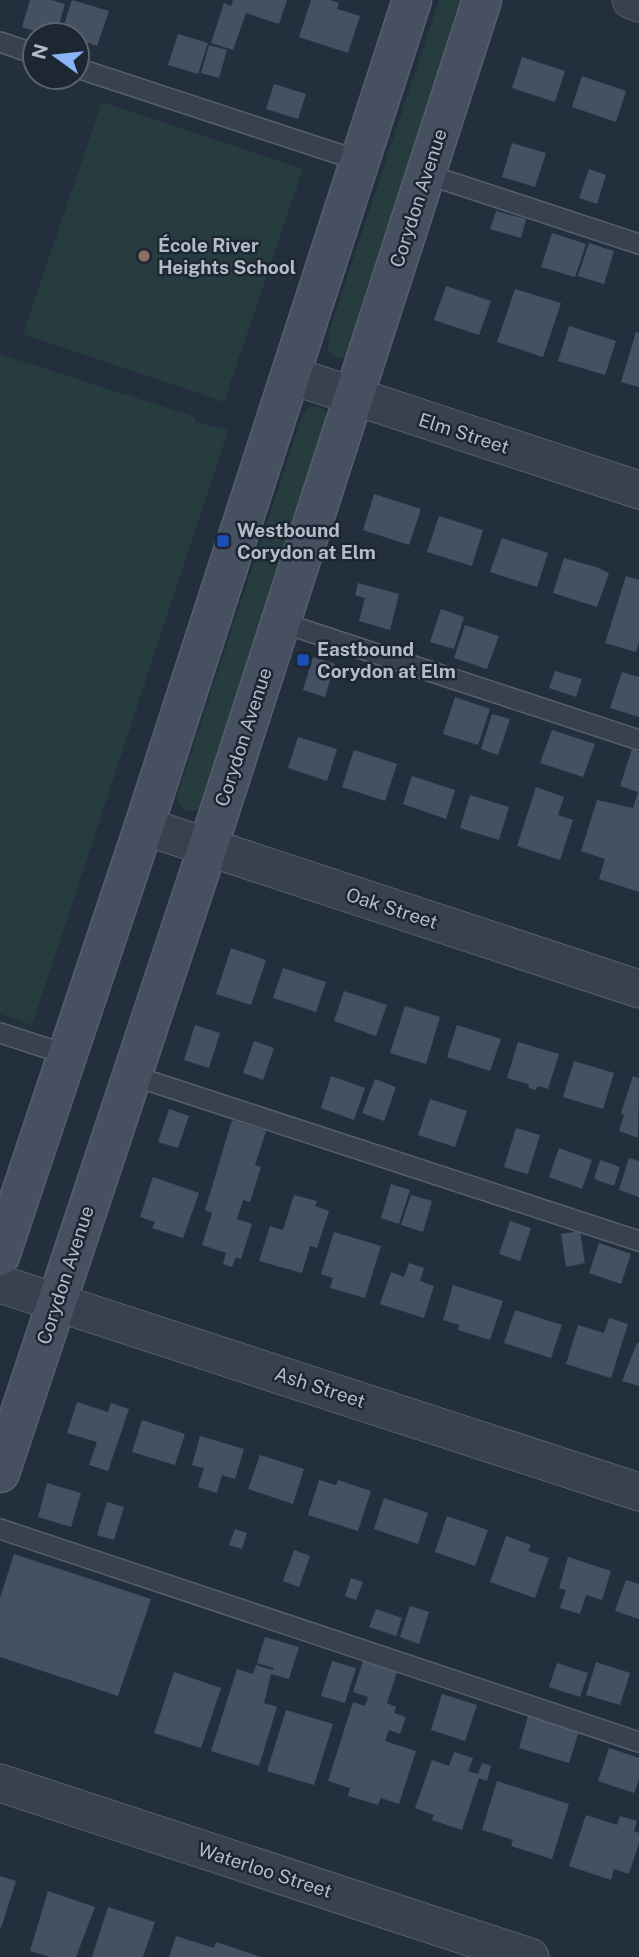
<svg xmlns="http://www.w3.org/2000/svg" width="639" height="1957" font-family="'Public Sans',sans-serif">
<rect width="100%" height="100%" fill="#242f3e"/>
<path fill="#263c3f" d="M439 0H467L351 353 345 358 335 357 328 351 329 332Z
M102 102 303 169 224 402 23 334Z
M0 354 195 417V421L228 431 32 1025 0 1014Z
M316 406C325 408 327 413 327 422L202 806 196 811H186L178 803 177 795 303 414 309 407Z"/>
<path fill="#455162" d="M30 0H51L65 4 56 35H48L22 27Z
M72 0 109 11 97 46 77 39V35L61 34Z
M233 0H287L279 24 246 13 233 50 211 43 224 3 231 6Z
M311 0H330L339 3 337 9 360 16 348 53 299 37Z
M178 34 208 43 198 74 168 65Z
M209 45 227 50 219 78 201 73Z
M522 57 565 71 555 102 512 88Z
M582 76 626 91 616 122 572 107Z
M274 84 306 94 298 119 266 109Z
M512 143 546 153 535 187 502 177Z
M589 169 606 175 597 204 579 198Z
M496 211 526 219 521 238 490 229Z
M552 233 586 244 575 277 541 267Z
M589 243 614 251 604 284 578 276Z
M446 286 491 301 479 335 434 320Z
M515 289 561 303 543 357 497 342Z
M569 326 616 341 605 375 558 361Z
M636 332 639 333V387L621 382Z
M374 494 421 509 409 545 363 530Z
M439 516 483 530 472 566 427 552Z
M502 538 548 553 537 587 490 572Z
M564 558 596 567 609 573 597 607 553 593Z
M626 576 639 580V642L636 652 605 643Z
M358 583 399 594 390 630 359 621 365 598 355 595Z
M441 609 464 617 454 649 430 642Z
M465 625 499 636 487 669 454 658Z
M313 657 335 664 325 697 303 690Z
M555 671 582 679 576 697 549 688Z
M622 672 639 677V717L610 708Z
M455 697 490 709 478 745 443 734Z
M492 714 510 719 498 755 481 749Z
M552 730 595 744 583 777 540 763Z
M298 737 337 749 327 781 288 768Z
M632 749 639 752V892L599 879 605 859 581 851 597 800 633 808 638 792 620 786Z
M354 750 397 764 385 801 342 787Z
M412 776 455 790 446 819 403 804Z
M536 787 564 797 558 815 573 820 560 860 517 846Z
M470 795 509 807 499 840 460 828Z
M231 948 266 960 251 1005 216 994Z
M283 968 326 982 316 1012 273 998Z
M344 991 387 1005 376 1036 334 1021Z
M405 1006 440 1017 426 1064 390 1053Z
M195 1025 220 1033 209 1068 184 1060Z
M457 1025 501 1039 490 1071 447 1057Z
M254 1041 274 1048 263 1080 243 1073Z
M518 1042 559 1054 548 1089 538 1086 535 1090 529 1088 528 1084 507 1078Z
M574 1061 614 1073 603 1109 563 1097Z
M331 1076 365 1088 354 1120 321 1108Z
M633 1076 639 1078 638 1138 619 1131 624 1115 621 1113Z
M375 1079 396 1087 384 1121 362 1113Z
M430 1099 467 1111 455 1147 418 1135Z
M169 1109 189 1116 178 1148 158 1142Z
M232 1120 266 1131 255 1165 261 1167 250 1202 243 1200 237 1219 252 1224 241 1259 236 1257 232 1267 223 1264 226 1253 202 1245 212 1213 205 1210Z
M516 1128 540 1135 528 1174 504 1167Z
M559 1148 592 1160 582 1189 549 1177Z
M629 1158 639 1161V1197L619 1190Z
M600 1160 620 1167 614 1186 594 1179Z
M153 1177 199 1193 183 1238 152 1228 155 1222 140 1217Z
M391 1184 410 1190 399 1224 381 1218Z
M294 1195 317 1201 315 1206 329 1211 317 1248 310 1246 302 1273 259 1261 270 1226 283 1230Z
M411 1195 432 1201 423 1232 401 1225Z
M510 1221 531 1228 520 1261 499 1254Z
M580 1231 585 1263 566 1267 561 1234Z
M334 1232 381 1246 365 1298 330 1288 333 1278 321 1274Z
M599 1243 631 1254 621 1284 589 1273Z
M409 1263 424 1268 420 1281 434 1286 424 1318 380 1304 391 1272 404 1277Z
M453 1285 503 1301 490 1340 458 1330 459 1325 443 1320Z
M515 1310 562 1325 551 1358 504 1343Z
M609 1318 628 1324 611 1378 566 1364 578 1325 604 1333Z
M637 1343H639V1386L622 1381Z
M77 1402 108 1412 111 1403 129 1409 108 1471 89 1465 97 1442 67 1433Z
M142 1420 185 1434 175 1465 132 1452Z
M200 1436 244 1449 235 1479 222 1475 217 1493 198 1487 204 1468 192 1465Z
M260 1455 304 1469 293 1504 248 1489Z
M319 1480 336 1485 338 1480 371 1491 358 1531 308 1515Z
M47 1483 81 1493 71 1527 38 1517Z
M384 1498 428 1513 418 1544 374 1529Z
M107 1502 124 1507 114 1540 97 1535Z
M447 1516 488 1530 475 1566 435 1552Z
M235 1529 247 1533 242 1549 229 1545Z
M506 1536 531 1545 528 1551 549 1558 535 1598 490 1582Z
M294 1550 310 1556 299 1587 283 1581Z
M14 1554 151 1599 118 1696 0 1657V1598Z
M568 1557 611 1571 602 1600 586 1595 580 1614 560 1608 566 1590 559 1588Z
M351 1578 363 1582 356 1600 345 1596Z
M626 1580 639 1584V1619L615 1611Z
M410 1606 429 1612 419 1644 400 1637Z
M376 1609 402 1618 396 1636 369 1627Z
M265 1637 299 1647 289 1679 271 1674 264 1703 277 1707 259 1766 211 1751 237 1669 253 1674 256 1665 273 1670 274 1668 257 1663Z
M332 1661 356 1668 345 1703 321 1696Z
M363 1661 397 1672 387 1703 396 1707 394 1713 406 1717 400 1734 389 1730 385 1741 416 1751 399 1804 381 1798 378 1805 348 1796 350 1788 328 1781 353 1702 365 1706 368 1697 353 1692Z
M596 1662 630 1673 620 1705 586 1695Z
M557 1663 588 1673 580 1697 549 1687Z
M174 1672 221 1688 201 1748 154 1733Z
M442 1694 477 1705 465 1741 431 1730Z
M286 1710 333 1724 314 1785 267 1771Z
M528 1716 579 1731 569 1763 519 1748Z
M609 1748 639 1758V1779L634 1793 598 1781Z
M454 1752 473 1758 468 1771 478 1774 482 1763 491 1766 487 1781 479 1778 462 1830 432 1820 434 1815 415 1808 432 1760 449 1766Z
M497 1781 569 1804 552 1859 511 1846 513 1840 482 1830Z
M586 1815 617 1825 620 1816 637 1821 634 1831 639 1833V1843L629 1874 614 1869 611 1880 569 1866Z
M0 1876 16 1881 1 1928 0 1927Z
M48 1891 95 1907 76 1957H50L30 1951Z
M108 1907 155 1922 143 1957H92Z
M176 1936 214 1948 216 1942 261 1957H169Z"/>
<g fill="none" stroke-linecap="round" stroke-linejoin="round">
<defs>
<path id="lane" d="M0 42 35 54
M77 68 360 161
M426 174 639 244
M280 622 639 740
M0 1033 68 1055
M131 1075 639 1241
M0 1529 639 1742"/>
<path id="street" d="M631 0 639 3
M290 375 639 490
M144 826 639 989
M0 1284 639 1492
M0 1783 530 1957"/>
<path id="secondary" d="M0 1256 144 826 412 0
M0 1473 208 847 482 0"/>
</defs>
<use href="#lane" stroke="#565f6c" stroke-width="22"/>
<use href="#street" stroke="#565f6c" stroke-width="39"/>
<use href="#secondary" stroke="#565f6c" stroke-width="41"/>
<use href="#lane" stroke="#38414e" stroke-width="19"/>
<use href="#street" stroke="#38414e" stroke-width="37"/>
<use href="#secondary" stroke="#465061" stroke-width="38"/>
</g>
<circle fill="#8d6e63" stroke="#1d2633" stroke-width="2.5" cx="144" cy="256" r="7"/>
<g fill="#1a4fb4" stroke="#1d2633" stroke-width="2.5">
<rect x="216" y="534" width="14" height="14" rx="3.5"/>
<rect x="296" y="653" width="14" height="14" rx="3.5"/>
</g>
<g text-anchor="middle" stroke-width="5" stroke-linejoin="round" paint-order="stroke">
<g font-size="19" fill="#b4bcc9" stroke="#1d2633">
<text transform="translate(418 198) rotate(-72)" y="7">Corydon Avenue</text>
<text transform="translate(464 433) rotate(18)" y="7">Elm Street</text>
<text transform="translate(243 737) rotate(-72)" y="7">Corydon Avenue</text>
<text transform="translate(392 908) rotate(18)" y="7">Oak Street</text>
<text transform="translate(65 1275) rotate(-72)" y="7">Corydon Avenue</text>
<text transform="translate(320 1387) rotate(18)" y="7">Ash Street</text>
<text transform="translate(265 1870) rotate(18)" y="7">Waterloo Street</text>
</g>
<g font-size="19" font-weight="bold" fill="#b4bcc9" stroke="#1d2633" text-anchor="start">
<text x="158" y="252">École River<tspan x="158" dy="22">Heights School</tspan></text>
<text x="237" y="537">Westbound<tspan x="237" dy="22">Corydon at Elm</tspan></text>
<text x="317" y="656">Eastbound<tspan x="317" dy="22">Corydon at Elm</tspan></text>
</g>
</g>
<g transform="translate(56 56) rotate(285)"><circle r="33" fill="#1d2633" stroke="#59626f" stroke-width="2"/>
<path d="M0-5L12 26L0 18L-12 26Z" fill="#8ab4f8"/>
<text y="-10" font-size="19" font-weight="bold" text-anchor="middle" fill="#b4bcc9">N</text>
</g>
</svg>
